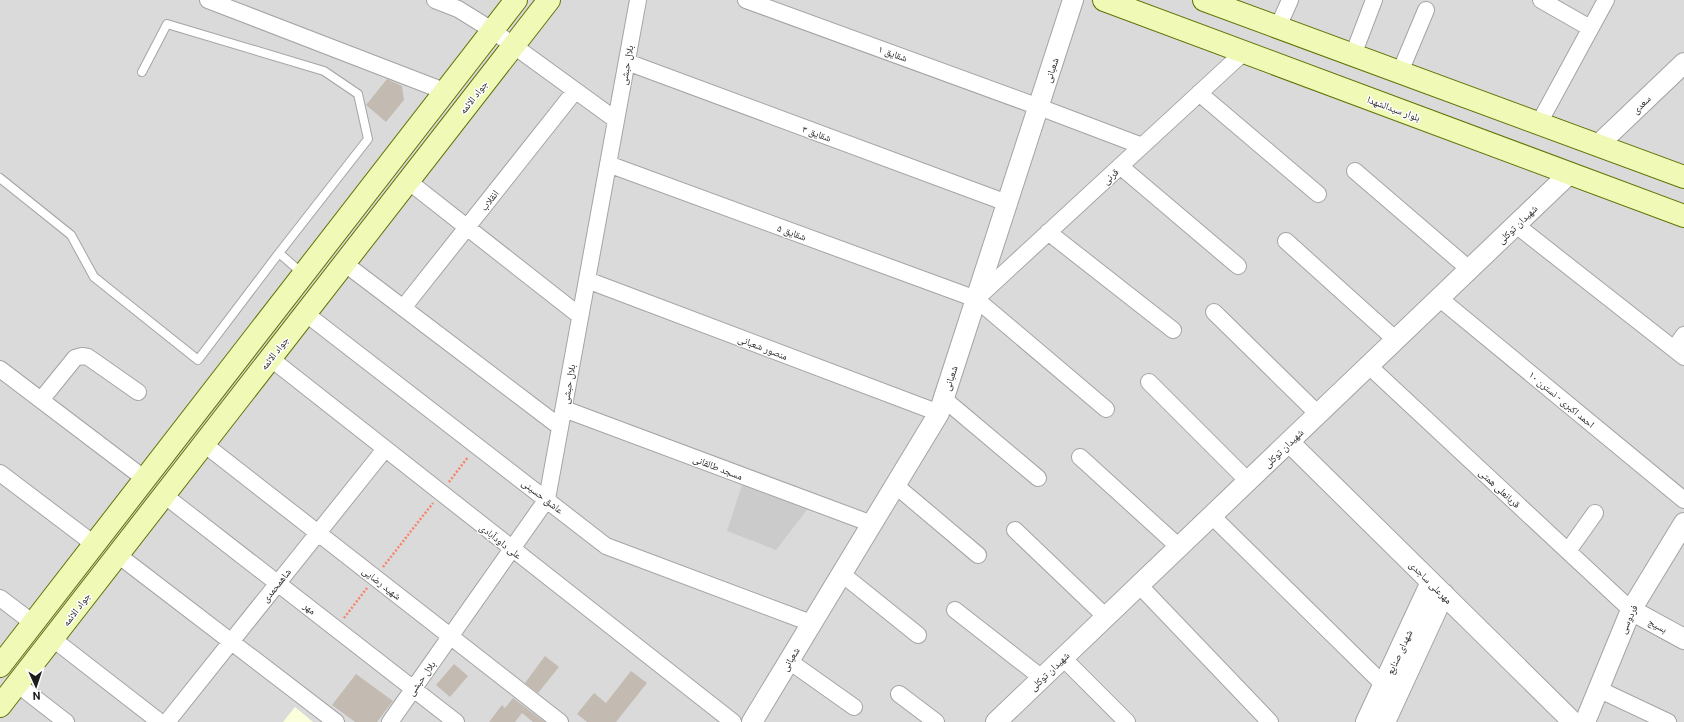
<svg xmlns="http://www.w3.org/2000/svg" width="1684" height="722" font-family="Roboto,'Noto Naskh Arabic',sans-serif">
<rect width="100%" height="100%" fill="#eeebe3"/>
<path fill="#dbdada" d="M0 0H1684V722H0Z"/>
<path fill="#fcffdb" d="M295 707 313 722H283Z"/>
<path fill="#cbcbcb" d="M743 482 810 506 776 550 727 531Z"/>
<path fill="#c3bab2" d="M387 79 402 86 404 100 386 122 366 105Z
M545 656 559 667 538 693 525 683Z
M454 664 468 676 450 697 436 685Z
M631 671 647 683 616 722H587L577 714 594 693 606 703Z
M356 674 393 701 377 722H355L332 705Z
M513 698 545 722H533L522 713 515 722H489L502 705 505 708Z"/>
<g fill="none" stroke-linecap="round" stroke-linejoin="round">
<defs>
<path id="service" d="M142 72 167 24 324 71 358 94 368 139 279 253
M0 178 71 235 94 277 198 360 279 253 303 274"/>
<path id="minor" d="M208 0 444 91
M435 0 458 9 492 30 616 120
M746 0 1039 107 1142 146
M1541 0 1590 28
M1278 27 1290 0
M1353 55 1374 0
M627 62 1007 203
M1400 72 1426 10
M1199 93 1318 194
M1539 123 1606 0
M608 164 976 299 1106 409
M1120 166 1238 266
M1355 171 1469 269
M408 181 580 316
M1516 225 1684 357
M1048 232 1173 330
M1286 241 1396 340
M344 263 560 427
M587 280 939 413
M1439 298 1684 500
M976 299 1244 52
M403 308 575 91
M1214 312 1318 414
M305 313 606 546 811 623
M1674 349 1684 335
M270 358 733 722
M1369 366 1631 610
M0 369 145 479
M1149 382 1248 481
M944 399 1038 478
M41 400 75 358 82 356 88 357 138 392
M564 409 872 524
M204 444 560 722
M1080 457 1179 547
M0 473 94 544
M895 485 978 555
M164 495 456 722
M1212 516 1384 685
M1015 530 1106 617
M1568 551 1595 513
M118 555 336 722
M842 574 918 635
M1139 585 1270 722
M0 598 33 623
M955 610 1042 678
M53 639 160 722
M1063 658 1127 722
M789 661 854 707
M17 684 66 722
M1598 689 1668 722
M899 694 936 722
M167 722 385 449
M390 722 547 499 638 0"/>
<path id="tertiary" d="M1598 145 1684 63
M1289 442 1573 722
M1631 610 1684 639
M752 722 939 413 1073 0
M996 722 1570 173
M1366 722 1431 582
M1385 722 1444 594
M1585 722 1631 610 1684 523"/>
<path id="secondary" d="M1104 0 1684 216
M1204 0 1684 177
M0 666 516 0
M0 706 549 0"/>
</defs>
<use href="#service" stroke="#a4a4a4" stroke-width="10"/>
<use href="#minor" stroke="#a4a4a4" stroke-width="18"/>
<use href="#tertiary" stroke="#a4a4a4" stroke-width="22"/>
<use href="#secondary" stroke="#607405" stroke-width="24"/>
<path stroke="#fa8269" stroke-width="2.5" stroke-dasharray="2 2" stroke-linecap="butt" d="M449 482 468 457
M383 567 433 503
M344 618 367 588"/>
<use href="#service" stroke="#fff" stroke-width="8"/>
<use href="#minor" stroke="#fff" stroke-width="16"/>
<use href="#tertiary" stroke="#fff" stroke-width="20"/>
<use href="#secondary" stroke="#f1f9b6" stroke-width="22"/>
</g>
<g text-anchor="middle" stroke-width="3" stroke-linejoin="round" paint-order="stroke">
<g font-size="10" fill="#1d1d1d" stroke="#fff">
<text transform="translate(893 53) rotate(20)" y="4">شقایق ۱</text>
<text transform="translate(626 65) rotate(-80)" y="4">بلال حبشی</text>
<text transform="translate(1051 70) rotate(-72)" y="4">شعبانی</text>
<text transform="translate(473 97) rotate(-52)" y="4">جواد الائمه</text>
<text transform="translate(1641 104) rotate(-44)" y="4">سعدی</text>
<text transform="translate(1394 108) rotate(20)" y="4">بلوار سیدالشهدا</text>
<text transform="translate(817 133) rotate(20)" y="4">شقایق ۳</text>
<text transform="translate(1110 176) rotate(-43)" y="4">قرنی</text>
<text transform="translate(489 200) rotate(-52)" y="4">انقلاب</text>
<text transform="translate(1517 224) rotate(-44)" y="4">شهیدان توکلی</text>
<text transform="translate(792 232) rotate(20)" y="4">شقایق ۵</text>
<text transform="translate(763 347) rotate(21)" y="4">منصور شعبانی</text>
<text transform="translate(274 353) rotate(-52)" y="4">جواد الائمه</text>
<text transform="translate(950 378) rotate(-72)" y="4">شعبانی</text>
<text transform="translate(568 384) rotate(-80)" y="4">بلال حبشی</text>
<text transform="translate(1562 399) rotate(40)" y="4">احمد اکبری - نسترن ۱۰</text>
<text transform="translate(1283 448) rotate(-44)" y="4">شهیدان توکلی</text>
<text transform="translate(718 467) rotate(21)" y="4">مسجد طالقانی</text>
<text transform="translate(1500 488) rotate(43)" y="4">قربانعلی همتی</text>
<text transform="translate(543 496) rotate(38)" y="4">عاشق حسینی</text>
<text transform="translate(501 541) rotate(38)" y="4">علی داودآبادی</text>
<text transform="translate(1431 582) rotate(45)" y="4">مهرعلی ساجدی</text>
<text transform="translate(382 583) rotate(38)" y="4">شهید رضایی</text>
<text transform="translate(276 585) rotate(-51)" y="4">شاهمحمدی</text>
<text transform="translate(310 608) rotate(38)" y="4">مهر</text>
<text transform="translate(76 609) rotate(-53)" y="4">جواد الائمه</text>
<text transform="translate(1628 619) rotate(-65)" y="4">فردوسی</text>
<text transform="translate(1658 625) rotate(29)" y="4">بسیج</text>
<text transform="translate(1399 652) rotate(-65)" y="4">شهدای صنایع</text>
<text transform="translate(790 659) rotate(-59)" y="4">شعبانی</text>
<text transform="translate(1049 671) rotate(-44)" y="4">شهیدان توکلی</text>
<text transform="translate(421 678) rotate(-54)" y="4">بلال حبشی</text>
</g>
</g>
<g transform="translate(36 686) rotate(177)" stroke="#ffffff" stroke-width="3" paint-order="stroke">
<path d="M0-3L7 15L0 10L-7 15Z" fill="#1d1d1d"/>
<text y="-6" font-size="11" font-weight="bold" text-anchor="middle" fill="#1d1d1d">N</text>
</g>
</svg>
